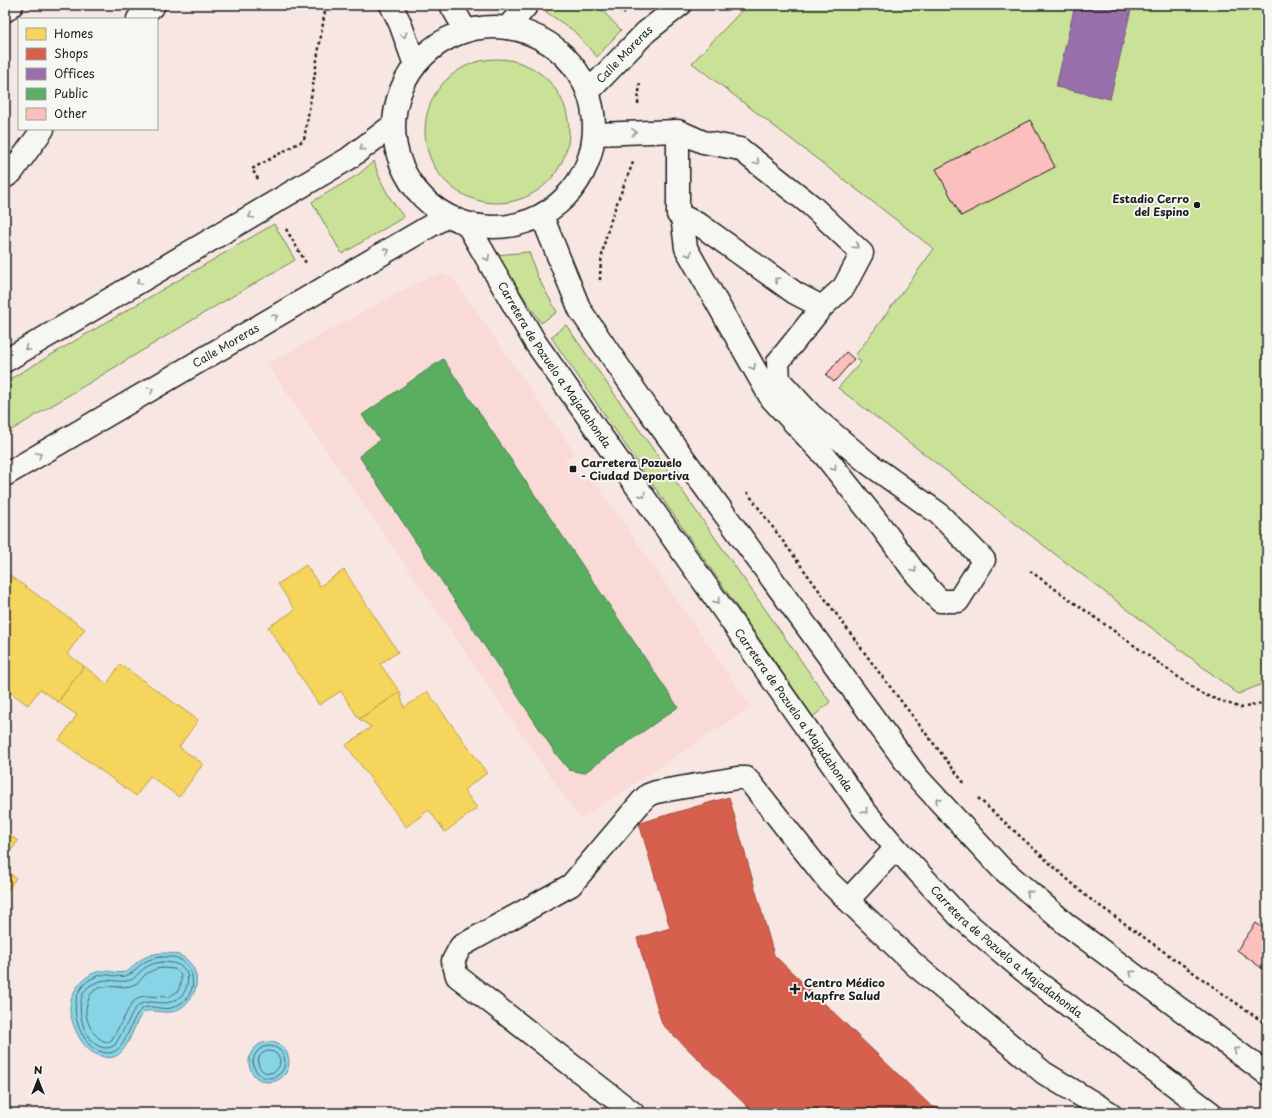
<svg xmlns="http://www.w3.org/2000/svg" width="1272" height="1118" font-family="'Playpen Sans',sans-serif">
<rect width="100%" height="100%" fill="#f8e6e2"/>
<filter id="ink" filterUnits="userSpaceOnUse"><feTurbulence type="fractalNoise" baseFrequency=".025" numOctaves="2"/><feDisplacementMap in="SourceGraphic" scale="8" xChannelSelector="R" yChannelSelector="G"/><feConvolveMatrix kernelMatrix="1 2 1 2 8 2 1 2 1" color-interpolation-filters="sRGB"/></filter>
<g filter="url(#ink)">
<path fill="#f9dad7" d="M444 274 455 281 575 453 565 460 582 482 591 476 751 707 580 819 267 364 426 278Z"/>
<path fill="#c9e298" stroke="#727f5a" d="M553 5H597L621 30 597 57 574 31 546 12Z
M747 5H1267V682L1238 694 838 388 861 362 855 356 934 249 692 63Z
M425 131a72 72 0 1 1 144 0a72 72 0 1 1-144 0Z
M374 161C380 183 390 200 404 217L342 254 312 202 359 174Z
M274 224 295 260 214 307 5 434V382Z
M529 252 537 276 557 312 541 323 496 255Z
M566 325 830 702 813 717 551 337Z"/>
<path fill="#88d4e7" stroke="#5d8a96" d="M161 953C171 953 181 953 189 962 204 979 195 1002 175 1011 166 1015 149 1007 143 1013 131 1025 128 1066 101 1056 91 1053 84 1046 79 1037 75 1029 71 1020 70 1011 69 993 83 974 101 971 109 970 119 975 128 971 130 970 132 967 134 965 142 958 150 954 161 953Z
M249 1062a20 20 0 1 1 40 0a20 20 0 1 1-40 0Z"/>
<path fill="#f6d55c" stroke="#b59e49" d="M306 565 320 586 344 570 398 652 380 664 400 692 359 719 341 691 319 705 268 627 295 610 278 584Z
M5 572 85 629 67 654 84 666 58 702 40 689 28 705 5 689Z
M120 664 198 720 179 747 203 764 179 797 150 776 136 796 59 740 77 715 58 702 84 666 107 684Z
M427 691 487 773 464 790 477 808 445 832 429 810 406 827 346 745 371 727 359 719 400 692 404 708Z
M5 832 18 841 5 859Z
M5 870 16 878 5 894Z"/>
<path fill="#d6604d" stroke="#9e4c3e" d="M729 797 774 955 931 1106 959 1113H754L662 1024 637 938 670 928 639 823Z"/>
<path fill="#9970ab" stroke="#745780" d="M1075 5H1132L1110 99 1056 87Z"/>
<path fill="#5aae61" stroke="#47824c" d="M443 359 678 707 584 773 569 770 556 754 359 456 380 440 362 415Z"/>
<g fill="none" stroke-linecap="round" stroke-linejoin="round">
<path stroke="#47666d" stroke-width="1" d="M161 957C167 957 173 956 179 959 193 966 197 986 187 998 184 1002 178 1005 174 1007 164 1012 151 1003 142 1009 128 1019 127 1060 102 1052 94 1050 88 1045 84 1037 70 1016 71 982 101 975 110 973 121 980 130 974 133 973 135 970 137 968 144 961 152 958 161 957Z
M162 962C177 962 191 967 187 985 186 989 184 994 181 996 163 1012 148 993 135 1009L115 1045C90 1061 69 1007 87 988 89 986 94 983 98 982 108 977 119 984 131 980 135 978 137 975 140 972 146 966 153 963 162 962Z
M162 968 175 969 181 975V983L178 991 169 997 146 996 140 997 132 1003 111 1041 106 1042C96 1038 90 1029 87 1019 85 1012 86 1007 88 1001 94 978 118 991 133 985 139 983 141 979 145 975 150 971 155 969 162 968Z
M253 1062a16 16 0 1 1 32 0a16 16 0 1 1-32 0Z
M258 1062a11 11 0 1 1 22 0a11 11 0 1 1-22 0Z"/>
</g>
<path fill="#fbbfbd" stroke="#1c1c1c" d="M1030 120 1055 167 961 216 936 169Z
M846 352 854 359 834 382 826 375Z
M1256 923 1267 931V972L1237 950Z"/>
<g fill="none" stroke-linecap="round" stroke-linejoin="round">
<defs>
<g id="minor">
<path d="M391 5 400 23 415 65"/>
<path d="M451 5 466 31"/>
<path d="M5 11 12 5"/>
<path d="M138 19 154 5"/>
<circle cx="494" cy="127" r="100"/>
<path d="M507 28 527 5"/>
<path id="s1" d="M589 91 646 32 680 5"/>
<path d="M595 134 678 131 703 142 740 149 812 206 862 253 844 287 822 307 795 293 700 225 678 214V131"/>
<path d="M5 177 12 172 43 129"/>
<path d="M542 216 580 310 647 408 916 776 1001 868 1066 924 1267 1074"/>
<path d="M682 216 686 248 771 398 825 456 883 529 916 574 940 601H958L984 560 938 513 868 463 811 415 779 380 778 362 822 307"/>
<path id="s2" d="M467 224 535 342 864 810 896 848 960 917 1036 981 1211 1113"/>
<path d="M5 361 348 159 393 125"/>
<path id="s3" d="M5 475 447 216"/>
<path d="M848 900 896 848"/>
<path d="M633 1113 457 976 453 961 461 946 571 885 642 801 648 795 656 792 737 778H746L750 782 829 882 915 965 1044 1073 1110 1113"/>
</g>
</defs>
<use href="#minor" stroke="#1c1c1c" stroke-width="25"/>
<path stroke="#1c1c1c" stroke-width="2.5" stroke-dasharray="3 3" stroke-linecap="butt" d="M615 5 625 14
M638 104 640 81
M258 179 252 169 304 140 326 5
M286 229 306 263
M600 280C600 238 619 199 634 160
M747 492 878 671 964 783
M1030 571 1202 694 1241 708 1267 702
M978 798 1086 896 1267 1025"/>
<use href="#minor" stroke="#f6f6f2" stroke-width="22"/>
</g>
<defs><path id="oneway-chevron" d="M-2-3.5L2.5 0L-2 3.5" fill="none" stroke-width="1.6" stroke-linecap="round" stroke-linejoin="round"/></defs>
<g stroke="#949492">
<use href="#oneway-chevron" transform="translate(404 35) rotate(70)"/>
<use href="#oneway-chevron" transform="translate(634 132) rotate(-2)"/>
<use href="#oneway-chevron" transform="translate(362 148) rotate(144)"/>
<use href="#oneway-chevron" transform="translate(757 162) rotate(39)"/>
<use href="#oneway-chevron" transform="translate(251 216) rotate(150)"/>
<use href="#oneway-chevron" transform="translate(856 246) rotate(43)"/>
<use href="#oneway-chevron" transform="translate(387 251) rotate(-30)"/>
<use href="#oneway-chevron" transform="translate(689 254) rotate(61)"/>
<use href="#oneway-chevron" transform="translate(487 258) rotate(60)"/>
<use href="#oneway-chevron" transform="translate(777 280) rotate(-145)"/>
<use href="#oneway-chevron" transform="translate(139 282) rotate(150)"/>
<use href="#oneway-chevron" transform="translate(275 317) rotate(-30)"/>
<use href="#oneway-chevron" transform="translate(27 348) rotate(150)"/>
<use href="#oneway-chevron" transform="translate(753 367) rotate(60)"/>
<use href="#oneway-chevron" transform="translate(151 390) rotate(-30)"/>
<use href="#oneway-chevron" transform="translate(39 455) rotate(-30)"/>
<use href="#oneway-chevron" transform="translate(834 468) rotate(51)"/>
<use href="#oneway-chevron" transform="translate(643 495) rotate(55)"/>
<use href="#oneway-chevron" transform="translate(914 570) rotate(53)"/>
<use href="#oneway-chevron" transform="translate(717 601) rotate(55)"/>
<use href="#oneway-chevron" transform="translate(938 800) rotate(-132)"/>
<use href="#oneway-chevron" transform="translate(865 811) rotate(52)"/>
<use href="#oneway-chevron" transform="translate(1029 893) rotate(-140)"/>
<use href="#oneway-chevron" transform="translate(1132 973) rotate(-143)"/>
<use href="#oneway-chevron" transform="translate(1236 1050) rotate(-143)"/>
</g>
</g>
<g fill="#1c1c1c" stroke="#f6f6f2" stroke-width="1.5">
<circle cx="1197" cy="205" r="4"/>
<rect x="569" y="465" width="8" height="8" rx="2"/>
<path d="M793 983h4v4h4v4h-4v4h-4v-4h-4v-4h4z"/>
</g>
<g text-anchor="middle" stroke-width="4" stroke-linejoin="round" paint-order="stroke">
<g font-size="11" fill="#1c1c1c" stroke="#f6f6f2">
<text dy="4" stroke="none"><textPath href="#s1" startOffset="51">Calle Moreras</textPath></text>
<text dy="4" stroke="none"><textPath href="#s3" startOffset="256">Calle Moreras</textPath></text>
<text dy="4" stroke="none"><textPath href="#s2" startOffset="166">Carretera de Pozuelo a Majadahonda</textPath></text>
<text dy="4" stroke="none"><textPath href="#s2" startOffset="586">Carretera de Pozuelo a Majadahonda</textPath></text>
<text dy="4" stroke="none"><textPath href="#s2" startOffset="910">Carretera de Pozuelo a Majadahonda</textPath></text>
</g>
<g font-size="11" font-weight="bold" fill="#1c1c1c" stroke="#f6f6f2" text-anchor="start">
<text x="1189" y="203" text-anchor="end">Estadio Cerro<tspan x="1189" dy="13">del Espino</tspan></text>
<text x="581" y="467">Carretera Pozuelo<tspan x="581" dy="13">- Ciudad Deportiva</tspan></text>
<text x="804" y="987">Centro Médico<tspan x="804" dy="13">Mapfre Salud</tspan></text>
</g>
</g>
<rect width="1272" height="1118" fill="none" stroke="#f6f6f2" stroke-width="20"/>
<rect x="10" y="10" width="1252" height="1098" fill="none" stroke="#1c1c1c" stroke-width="1.5" filter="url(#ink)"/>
<rect x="18" y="18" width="140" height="112" fill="#f6f6f2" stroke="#9f9f9c"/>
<rect x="26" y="28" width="20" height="12" fill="#f6d55c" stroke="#9f9f9c"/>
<text x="54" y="38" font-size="12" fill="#1c1c1c">Homes</text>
<rect x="26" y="48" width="20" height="12" fill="#d6604d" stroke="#9f9f9c"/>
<text x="54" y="58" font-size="12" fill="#1c1c1c">Shops</text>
<rect x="26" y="68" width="20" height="12" fill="#9970ab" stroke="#9f9f9c"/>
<text x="54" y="78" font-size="12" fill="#1c1c1c">Offices</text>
<rect x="26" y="88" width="20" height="12" fill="#5aae61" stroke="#9f9f9c"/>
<text x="54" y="98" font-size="12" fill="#1c1c1c">Public</text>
<rect x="26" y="108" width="20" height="12" fill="#fbbfbd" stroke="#9f9f9c"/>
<text x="54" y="118" font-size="12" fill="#1c1c1c">Other</text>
<g transform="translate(38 1080)" stroke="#f6f6f2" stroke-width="3" paint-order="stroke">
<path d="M0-3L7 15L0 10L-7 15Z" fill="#1c1c1c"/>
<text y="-6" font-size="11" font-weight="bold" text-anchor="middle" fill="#1c1c1c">N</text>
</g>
</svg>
